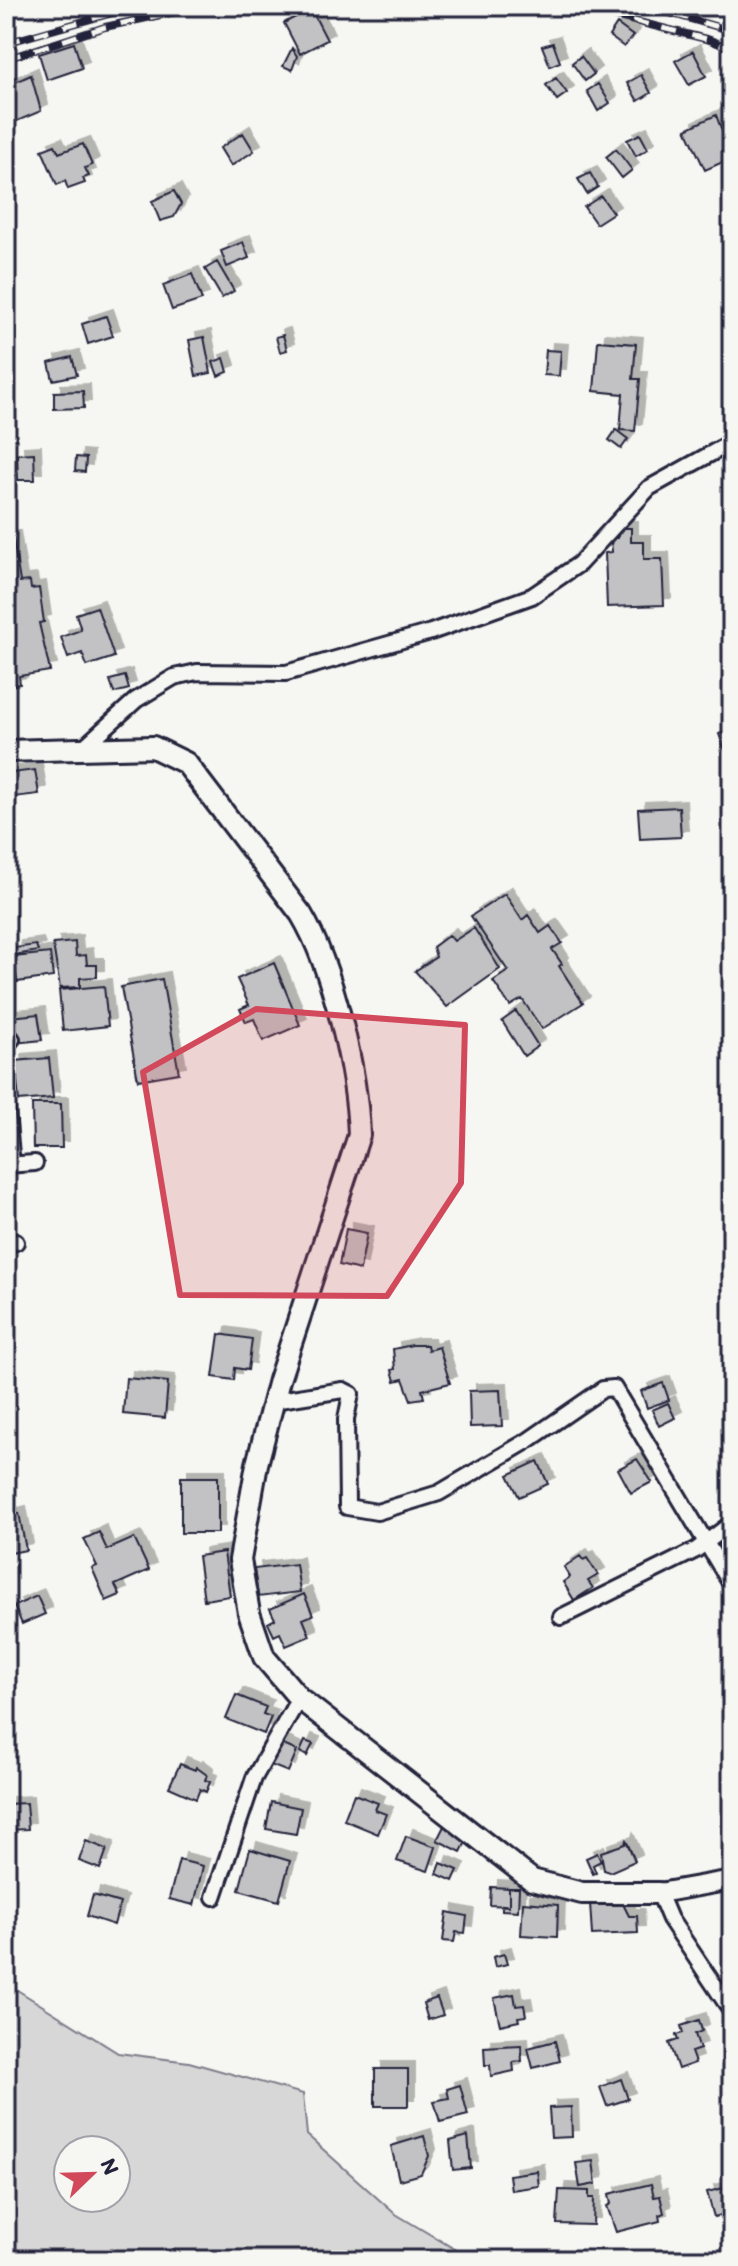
<svg xmlns="http://www.w3.org/2000/svg" width="738" height="2266" font-family="Itim,sans-serif">
<defs>
<filter id="shadow"><feDropShadow dx="7" dy="-7" stdDeviation="0" flood-color="#0004"/></filter>
</defs>
<rect width="100%" height="100%" fill="#f6f6f2"/>
<filter id="ink" filterUnits="userSpaceOnUse"><feTurbulence type="fractalNoise" baseFrequency=".0125" numOctaves="2"/><feDisplacementMap in="SourceGraphic" scale="16" xChannelSelector="R" yChannelSelector="G"/><feConvolveMatrix kernelMatrix="1 2 1 2 8 2 1 2 1" color-interpolation-filters="sRGB"/></filter>
<g filter="url(#ink)">
<path fill="#d7d7d7" stroke="#7c7c89" stroke-width="2" fill-rule="evenodd" d="M6 1983 118 2053 189 2062 303 2094 307 2135 394 2213 473 2260H6ZM68 2150H116V2198H68Z"/>
<path fill="#c2c2c4" stroke="#22223b" stroke-width="2" filter="url(#shadow)" d="M311 9 327 40 300 54 284 23Z
M617 24 633 36 624 47 609 36Z
M74 43 82 68 47 80 39 54Z
M553 43 560 62 550 66 542 46Z
M292 48 297 56 292 70 283 66Z
M693 51 706 76 689 85 675 61Z
M581 56 594 74 585 81 572 63Z
M31 75 41 111 10 124 6 114V86Z
M641 75 651 93 638 101 627 83Z
M556 78 567 93 557 100 546 85Z
M598 84 610 103 598 111 587 91Z
M716 115 732 158 705 170 686 129Z
M243 133 254 151 231 166 220 148Z
M640 134 648 149 636 156 627 140Z
M83 144 92 165 85 168 89 176 83 178 85 183 68 189 65 181 57 185 42 150 55 145 59 153Z
M616 149 632 170 622 178 606 157Z
M590 173 598 187 587 194 578 179Z
M174 191 181 204 174 217 160 221 152 201Z
M601 196 613 213 596 224 584 207Z
M243 242 249 258 227 267 221 251Z
M217 262 234 291 222 298 205 269Z
M192 274 202 300 172 310 163 285Z
M106 316 113 336 88 344 82 324Z
M283 335 287 350 280 352 276 337Z
M204 337 211 373 196 376 189 340Z
M598 341 636 344 633 379H640L635 431 620 430 623 394 594 391Z
M546 350 561 351 559 376 544 375Z
M72 357 77 375 53 380 49 363Z
M224 358 228 372 218 376 213 362Z
M83 391 84 408 54 409V392Z
M616 430 628 439 621 449 609 440Z
M34 453 35 480H18L17 454Z
M76 457 86 458 85 472 75 471Z
M618 528H631V542H644V559H662L664 605 607 607 605 553 612 552 611 538H618Z
M13 538 20 582 30 581 31 589 39 588 44 622 39 623 50 671 19 676 20 684 6 687V539Z
M97 607 114 657 87 666 82 653 68 658 61 637 81 630 76 614Z
M125 676 129 689 114 693 110 680Z
M732 729V766H731L719 734Z
M35 770 39 794 14 797 11 773Z
M679 807 681 837 640 839 638 809Z
M505 894 522 920 528 915 540 933 550 926 562 943 552 949 562 964 559 966 583 1003 542 1029 522 999 510 1006 493 981 508 971 471 916Z
M474 928 500 969 447 1007 415 971 436 957 433 947 449 935 454 941Z
M75 942 76 956 86 955 87 965H97V977L80 978V987L60 988 53 944Z
M36 945 38 951 15 955 14 948Z
M50 953 53 977 17 982 14 957Z
M274 963 300 1025 263 1041 254 1019 246 1022 240 1009 249 1005 237 979Z
M162 979 179 1073 138 1080 121 987Z
M104 986 108 1026 63 1031 59 990Z
M516 1011 538 1046 524 1056 502 1021Z
M38 1014 42 1040 14 1043 11 1017Z
M49 1058 53 1098 19 1101 15 1061Z
M32 1104H61L62 1148H33Z
M346 1229 367 1233 360 1270 339 1265Z
M219 1334 252 1339 248 1370 235 1368 234 1380 213 1377Z
M412 1345H427L428 1350 439 1347 450 1383 422 1390 424 1398 411 1400 403 1379 395 1381 392 1370 395 1369 393 1349Z
M126 1378 168 1382 165 1418 123 1414Z
M663 1383 669 1400 647 1408 641 1391Z
M500 1390 502 1426 470 1427 469 1391Z
M668 1403 675 1418 659 1426 652 1410Z
M637 1459 652 1482 631 1493 618 1469Z
M538 1461 548 1484 519 1497 508 1475Z
M181 1477H218V1533H181Z
M19 1513 26 1550 6 1554V1516Z
M99 1532 107 1550 134 1538 149 1570 115 1585 120 1595 106 1601 92 1568 97 1566 84 1539Z
M224 1552 230 1596 204 1600 198 1556Z
M580 1556 583 1560 587 1558 598 1575 588 1581 593 1588 574 1600 563 1582 570 1577 564 1567Z
M296 1564 300 1592 258 1597 254 1569Z
M304 1594 313 1615 303 1619 310 1636 286 1646 280 1633 274 1636 268 1623 275 1619 270 1609Z
M37 1596 45 1614 22 1624 14 1606Z
M236 1695 266 1707 263 1714 271 1717 264 1734 226 1719Z
M305 1741 313 1744 307 1756 300 1752Z
M277 1742 297 1751 288 1772 268 1764Z
M180 1764 195 1770 196 1767 207 1775 205 1780 210 1782 206 1792 200 1789 196 1799 169 1787Z
M354 1794 378 1803 375 1810 386 1814 378 1834 344 1820Z
M271 1802 301 1808 296 1834 266 1829Z
M26 1803 28 1829 6 1830V1804Z
M445 1824 469 1836 461 1852 437 1840Z
M406 1836 436 1847 428 1871 397 1861Z
M626 1840 635 1861 610 1872 604 1870 601 1852 625 1844Z
M86 1841 107 1849 100 1869 79 1861Z
M250 1849 290 1861 279 1901 239 1890Z
M597 1853 601 1861 593 1865 596 1873 593 1874 586 1858Z
M179 1860 203 1866 194 1905 169 1899Z
M441 1863 458 1870 453 1881 437 1874Z
M491 1887 509 1888V1906L490 1905Z
M509 1888H519L518 1911 502 1910V1905L509 1906Z
M93 1895 120 1903 114 1925 87 1916Z
M523 1902 558 1905 557 1937 521 1935Z
M622 1902 629 1916H637L638 1933 592 1935 590 1903Z
M447 1912 467 1916 465 1933 456 1932 454 1942 443 1941Z
M504 1954 507 1964 495 1967 493 1957Z
M514 1994 516 2006 524 2005 526 2016 518 2017 519 2021 500 2025 494 1998Z
M437 1998 443 2015 428 2020 423 2003Z
M699 2020 702 2031 695 2034 700 2049 691 2052 695 2063 678 2069 669 2043 678 2040 676 2035 683 2033 681 2026Z
M555 2041 560 2061 533 2068 528 2048Z
M521 2045 522 2061 513 2062 514 2071 491 2076 490 2065H485L484 2047Z
M375 2069H408V2106H375Z
M621 2079 628 2099 607 2106 600 2087Z
M460 2085 468 2115 440 2122 434 2101 449 2098 447 2089Z
M571 2107 572 2137 551 2138 549 2108Z
M424 2136 429 2156 421 2174 399 2180 391 2146Z
M468 2136 471 2168 453 2170 450 2141Z
M593 2161 596 2184 580 2187 576 2163Z
M537 2171 539 2186 511 2190 509 2175Z
M651 2184 654 2197 660 2196 664 2213 659 2215 660 2221 616 2232 607 2206 611 2204 609 2194Z
M732 2186V2212L714 2217 707 2192Z
M559 2190 589 2191V2198H594L593 2225 557 2224Z"/>
<g fill="none" stroke-linecap="round" stroke-linejoin="round">
<defs>
<path id="minor" d="M84 747 136 700 174 677 197 672 286 673 431 632 532 596 579 564 649 488 732 442
M6 1041 12 1039
M6 1102 12 1165
M6 1165 35 1163
M6 1244 16 1242
M273 1401 343 1390 351 1394 346 1419 347 1507 377 1512 439 1493 529 1440 603 1389 614 1388 732 1586
M561 1617 696 1550 732 1523
M659 1893 670 1919 732 2012
M214 1897 254 1778 299 1698"/>
<path id="tertiary" d="M659 1893 732 1880"/>
<path id="secondary" d="M6 751 153 747 186 763 301 914C333 967 357 1073 359 1135L279 1380 257 1464 240 1560 249 1613 264 1657 299 1698 532 1880 582 1893H659"/>
</defs>
<use href="#minor" stroke="#22223b" stroke-width="20"/>
<use href="#tertiary" stroke="#22223b" stroke-width="24"/>
<use href="#secondary" stroke="#22223b" stroke-width="26"/>
<use href="#minor" stroke="#f6f6f2" stroke-width="14"/>
<use href="#tertiary" stroke="#f6f6f2" stroke-width="18"/>
<use href="#secondary" stroke="#f6f6f2" stroke-width="20"/>
<defs>
<path id="rail" d="M575 6 710 40 732 49
M645 6 732 31
M6 43 137 6
M6 59 105 27 202 6"/>
</defs>
<use href="#rail" stroke="#22223b" stroke-width="8"/>
<use href="#rail" stroke="#f6f6f2" stroke-width="5" stroke-dasharray="15" stroke-linecap="butt"/>
</g>
</g>
<path fill="#d1495b" fill-opacity="0.2" stroke="#d1495b" stroke-width="6" stroke-linejoin="round" d="M256 1009 465 1025 461 1183 387 1296 180 1295 143 1072Z"/>
<rect width="738" height="2266" fill="none" stroke="#f6f6f2" stroke-width="32"/>
<rect x="16" y="16" width="706" height="2234" fill="none" stroke="#22223b" stroke-width="3" filter="url(#ink)"/>
<g transform="translate(92 2174) rotate(67)"><circle r="38" fill="#f6f6f2" stroke="#a1a1a9" stroke-width="2"/>
<path d="M0-6L14 30L0 20L-14 30Z" fill="#d1495b"/>
<text y="-12" font-size="22" font-weight="bold" text-anchor="middle" fill="#22223b">N</text>
</g>
</svg>
